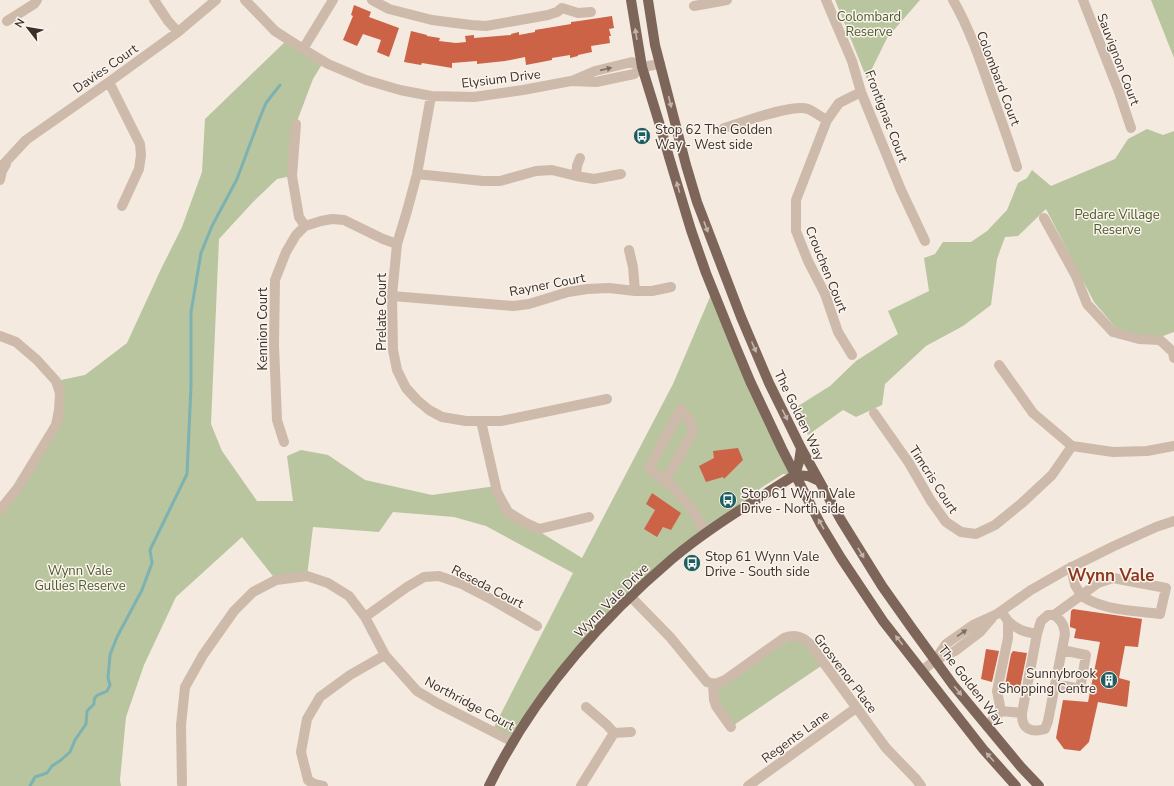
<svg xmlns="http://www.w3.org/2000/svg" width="1174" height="786" font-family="'Nunito Sans',sans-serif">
<rect width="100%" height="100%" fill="#f4eae0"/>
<path fill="#b9c59e" d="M835 0H920L887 38 867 79Z
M1151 0H1174V58Z
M288 39 324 61 313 79 296 124 292 176 277 179 253 202 219 239 211 424 222 451 257 501H293L287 456 301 450 328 455 365 480 432 495 496 486 508 512 582 558 673 384 713 290 795 475 783 474 761 488 737 510 673 558 572 658 513 742 492 731 573 573 486 526 454 517 393 512 379 532 313 527 307 576 276 580 242 537 176 597 144 665 126 717 120 780 121 786H0V510L56 425V381L85 375 127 343 161 269 182 227 202 172 205 119Z
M1147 129 1163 135 1174 131V332L1163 336H1137L1116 328 1094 302 1046 209 1018 236 1005 237 997 259 991 305 963 326 926 346 885 384 882 405 856 417 843 410 808 435 795 408 830 386 856 361 898 334 888 311 929 291 924 258 935 254 943 242H971L987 231 1007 210 1018 183 1027 178 1032 170 1051 186 1115 159 1128 139Z
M797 636 824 664 731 727 715 702 718 683Z"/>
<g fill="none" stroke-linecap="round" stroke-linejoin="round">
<path stroke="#7db2b3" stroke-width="3" d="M30 786 35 777 47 773 52 766 61 760 70 752 75 740 86 724 87 711 94 704C93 694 100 695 107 691L110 685 108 678 110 655 117 637 142 590 152 563 150 550 187 474 191 386V312L201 253 212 226 237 179 259 120 266 103 280 85"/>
</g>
<path fill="#cc6346" d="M354 5 371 12 369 17 399 28 389 57 377 52 381 40 363 34 357 46 343 40 353 16 351 15Z
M612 16 614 28 609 29 611 36H609L610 43 591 46 592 52 578 55V56L570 58V55L552 58V60L526 65 525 57 505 61 477 64V61L452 63V68L422 63 421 65 404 62 411 31 427 35V36L440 38 439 41 456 43 466 42 465 36 474 35V38L511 35V34L519 32V35L535 32V30L571 24V22L579 21Z
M738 448 743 460 724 479 723 477 706 482 699 466 714 458 713 451Z
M652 493 681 513 671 530 663 527 657 537 644 529 655 510 646 504Z
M1073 609 1142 619 1138 647 1125 646 1119 678 1130 681 1127 707 1098 702 1089 742 1080 751 1064 749 1056 738 1063 700 1088 702 1100 642 1074 638 1076 629 1070 627V624L1071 611Z
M986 649 999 651 992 682 981 679Z
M1013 651 1027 653 1020 688 1005 685 1011 654Z"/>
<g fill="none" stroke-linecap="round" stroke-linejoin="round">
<path stroke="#cebaaa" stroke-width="10" d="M154 0 168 21 178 32
M245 0 275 31 303 49 328 64 366 80 400 90 431 96 474 97 523 90 571 81 596 82 634 74 642 67 660 64
M372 0 389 9 432 20 471 25 486 26 548 15 557 12 562 8
M826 0 852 61 861 92 901 190 925 241
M953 0C971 31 982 66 994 100 1002 122 1010 144 1017 167
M1083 0 1119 92 1131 128
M694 6 727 0
M562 8 578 13 591 12
M7 21 34 4 37 0
M303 49 333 0
M574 80 595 71 632 62 642 67
M109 82 140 144 141 155 139 169 122 206
M431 96 417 174 407 211 397 244 392 296 393 350 397 370 406 388 417 400 429 410 442 417 466 421H501L607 399
M296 124 292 176 299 217 305 226
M724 128C741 123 793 103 808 109 815 112 821 117 827 120
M0 168 26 140 109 82 178 32 216 0
M417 174 483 181H500L536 171 552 170 576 176 594 179 621 174
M576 176 577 166 580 158
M0 180 2 171 6 164
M1044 218 1076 276 1087 304 1113 332 1139 339 1160 340 1173 352 1174 358
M629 250 633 267 635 291
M392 296 513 306 529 304 568 292 587 289 609 288 635 291H652L671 287
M0 336 16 342 37 360 56 381 60 393 59 410 56 425 17 489 0 510
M852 355 838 332 825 294 808 261 796 231V200L827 120 839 103 861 92
M999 365 1033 413 1072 446 1113 452 1147 451 1174 446
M874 413 909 463 931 501 946 522 961 532 976 534 995 525 1022 503 1052 475 1072 446
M481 421 497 492 508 512 524 522 539 529 589 517
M284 442 277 420 274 345 275 280 286 252 296 235 305 226 321 221 332 219 344 220 383 239 397 244
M665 481 693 432 689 419 681 409 649 468 674 488 694 512 706 533
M631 597 670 637 707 682C715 685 718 683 725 680L784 638C795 634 802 636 810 644L886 748 916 779 921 786
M1054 615 1098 583 1113 578 1166 588 1160 614C1134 610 1104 611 1082 596L1081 595 1075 585 1071 567
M365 617 407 587 424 577 439 576 462 584 489 598 537 626
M1008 621C1017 630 1025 632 1037 634
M935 660 955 651 980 632 992 618
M922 671 935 660 946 644 973 625 997 614 1031 590 1066 570 1112 547 1156 527 1174 521
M713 684 714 700 716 706 731 727
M1055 684 1080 689 1086 655 1062 650
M586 707 607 725 614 733
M1001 711 1022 713 1037 634 1041 621 1048 615H1054C1061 620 1064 624 1065 634L1048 721 1045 729C1031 733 1021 729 1022 713
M987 726 1001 711 997 691 1008 638V621L1001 611
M182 784 181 725 185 687 203 655 234 611 253 592 276 580 307 576 328 583 349 596 365 617 385 655 417 691 437 703 513 742
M323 786 314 784 308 780 301 752 307 719 320 697 350 675 385 655
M581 786 614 733 631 732
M748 786 856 708"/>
<path stroke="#7e655a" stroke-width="10" d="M631 0 642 67 662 132 669 157 691 230 706 273 735 345 750 381 782 449 821 525 841 558 883 621 983 749 1016 786
M648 0 655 45 686 165 697 202 741 317 769 383 801 448 841 520 882 586 911 627 953 685 1021 767 1039 786
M795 475 799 462 801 448
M795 475 808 476 819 481
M489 786C532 698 598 622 672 559 710 527 753 502 795 475"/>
</g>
<defs><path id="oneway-solid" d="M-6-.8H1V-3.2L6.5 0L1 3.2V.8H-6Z"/></defs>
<g fill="#c3b4ab">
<use href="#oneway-solid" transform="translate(636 34) rotate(-99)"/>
<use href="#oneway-solid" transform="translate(670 102) rotate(76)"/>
<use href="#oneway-solid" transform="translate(678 187) rotate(-106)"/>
<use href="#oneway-solid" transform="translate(706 227) rotate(70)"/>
<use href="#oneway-solid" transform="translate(754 347) rotate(67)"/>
<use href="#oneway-solid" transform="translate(785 415) rotate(63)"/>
<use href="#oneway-solid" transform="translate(821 524) rotate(-119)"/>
<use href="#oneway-solid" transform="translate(861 553) rotate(59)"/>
<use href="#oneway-solid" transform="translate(899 640) rotate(-128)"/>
<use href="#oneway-solid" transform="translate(958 691) rotate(51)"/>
<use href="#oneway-solid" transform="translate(990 757) rotate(-132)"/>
</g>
<g fill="#7d6e64">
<use href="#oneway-solid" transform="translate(606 69) rotate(-13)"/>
<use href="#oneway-solid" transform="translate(962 633) rotate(-35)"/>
</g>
<defs>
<symbol id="bus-disc" viewBox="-11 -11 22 22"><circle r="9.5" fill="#1d5c5f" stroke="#fbf4ed"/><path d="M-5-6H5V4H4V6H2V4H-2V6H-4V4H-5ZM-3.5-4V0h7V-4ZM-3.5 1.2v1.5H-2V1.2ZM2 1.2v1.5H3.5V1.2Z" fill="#fff"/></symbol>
<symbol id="building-disc" viewBox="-11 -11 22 22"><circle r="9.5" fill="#1d5c5f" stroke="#fbf4ed"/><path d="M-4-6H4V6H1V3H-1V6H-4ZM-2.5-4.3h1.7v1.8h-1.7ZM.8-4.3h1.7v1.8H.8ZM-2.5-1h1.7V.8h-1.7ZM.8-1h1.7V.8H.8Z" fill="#fff"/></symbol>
</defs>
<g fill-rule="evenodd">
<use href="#bus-disc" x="632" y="126" width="20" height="20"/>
<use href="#bus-disc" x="718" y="490" width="20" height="20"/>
<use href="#bus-disc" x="682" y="553" width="20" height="20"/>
<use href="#building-disc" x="1099" y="670" width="20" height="20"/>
</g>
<g text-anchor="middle" stroke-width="3" stroke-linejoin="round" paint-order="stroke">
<g font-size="13" fill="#4b5b2c" stroke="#fbf4ed">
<text x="869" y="21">Colombard<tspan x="869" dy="15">Reserve</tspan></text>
<text x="1117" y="219">Pedare Village<tspan x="1117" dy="15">Reserve</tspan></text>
<text x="80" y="575">Wynn Vale<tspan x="80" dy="15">Gullies Reserve</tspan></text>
</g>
<g font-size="13" fill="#3b2f2a" stroke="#fbf4ed">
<text transform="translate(1119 59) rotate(69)" y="5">Sauvignon Court</text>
<text transform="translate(105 68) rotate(-35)" y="5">Davies Court</text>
<text transform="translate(501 78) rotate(-7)" y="5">Elysium Drive</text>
<text transform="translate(999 78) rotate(69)" y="5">Colombard Court</text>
<text transform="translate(887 116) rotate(69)" y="5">Frontignac Court</text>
<text transform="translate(827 269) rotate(68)" y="5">Crouchen Court</text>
<text transform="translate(547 284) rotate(-11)" y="5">Rayner Court</text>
<text transform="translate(381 312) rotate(-90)" y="5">Prelate Court</text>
<text transform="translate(262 329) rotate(-90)" y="5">Kennion Court</text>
<text transform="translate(800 415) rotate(64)" y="5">The Golden Way</text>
<text transform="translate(934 479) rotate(57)" y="5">Timcris Court</text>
<text transform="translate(488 586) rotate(27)" y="5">Reseda Court</text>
<text transform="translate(611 600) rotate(-45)" y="5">Wynn Vale Drive</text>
<text transform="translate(846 673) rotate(53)" y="5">Grosvenor Place</text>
<text transform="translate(972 685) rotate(52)" y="5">The Golden Way</text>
<text transform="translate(470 703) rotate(28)" y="5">Northridge Court</text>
<text transform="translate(795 736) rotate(-36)" y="5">Regents Lane</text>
</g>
<g font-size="13" fill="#3b2f2a" stroke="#fbf4ed" text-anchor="start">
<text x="655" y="134">Stop 62 The Golden<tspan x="655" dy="15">Way - West side</tspan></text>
<text x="741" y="498">Stop 61 Wynn Vale<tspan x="741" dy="15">Drive - North side</tspan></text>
<text x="705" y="561">Stop 61 Wynn Vale<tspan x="705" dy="15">Drive - South side</tspan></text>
<text x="1096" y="678" text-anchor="end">Sunnybrook<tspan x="1096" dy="15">Shopping Centre</tspan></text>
</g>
<g font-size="17" font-weight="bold" fill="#8f371e" stroke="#fbf4ed">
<text x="1111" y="581">Wynn Vale</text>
</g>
</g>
<g transform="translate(28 28) rotate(301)" stroke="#fbf4ed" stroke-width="3" paint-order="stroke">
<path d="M0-3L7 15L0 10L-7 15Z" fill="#3b2f2a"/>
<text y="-6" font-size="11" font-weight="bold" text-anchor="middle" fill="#3b2f2a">N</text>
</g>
</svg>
